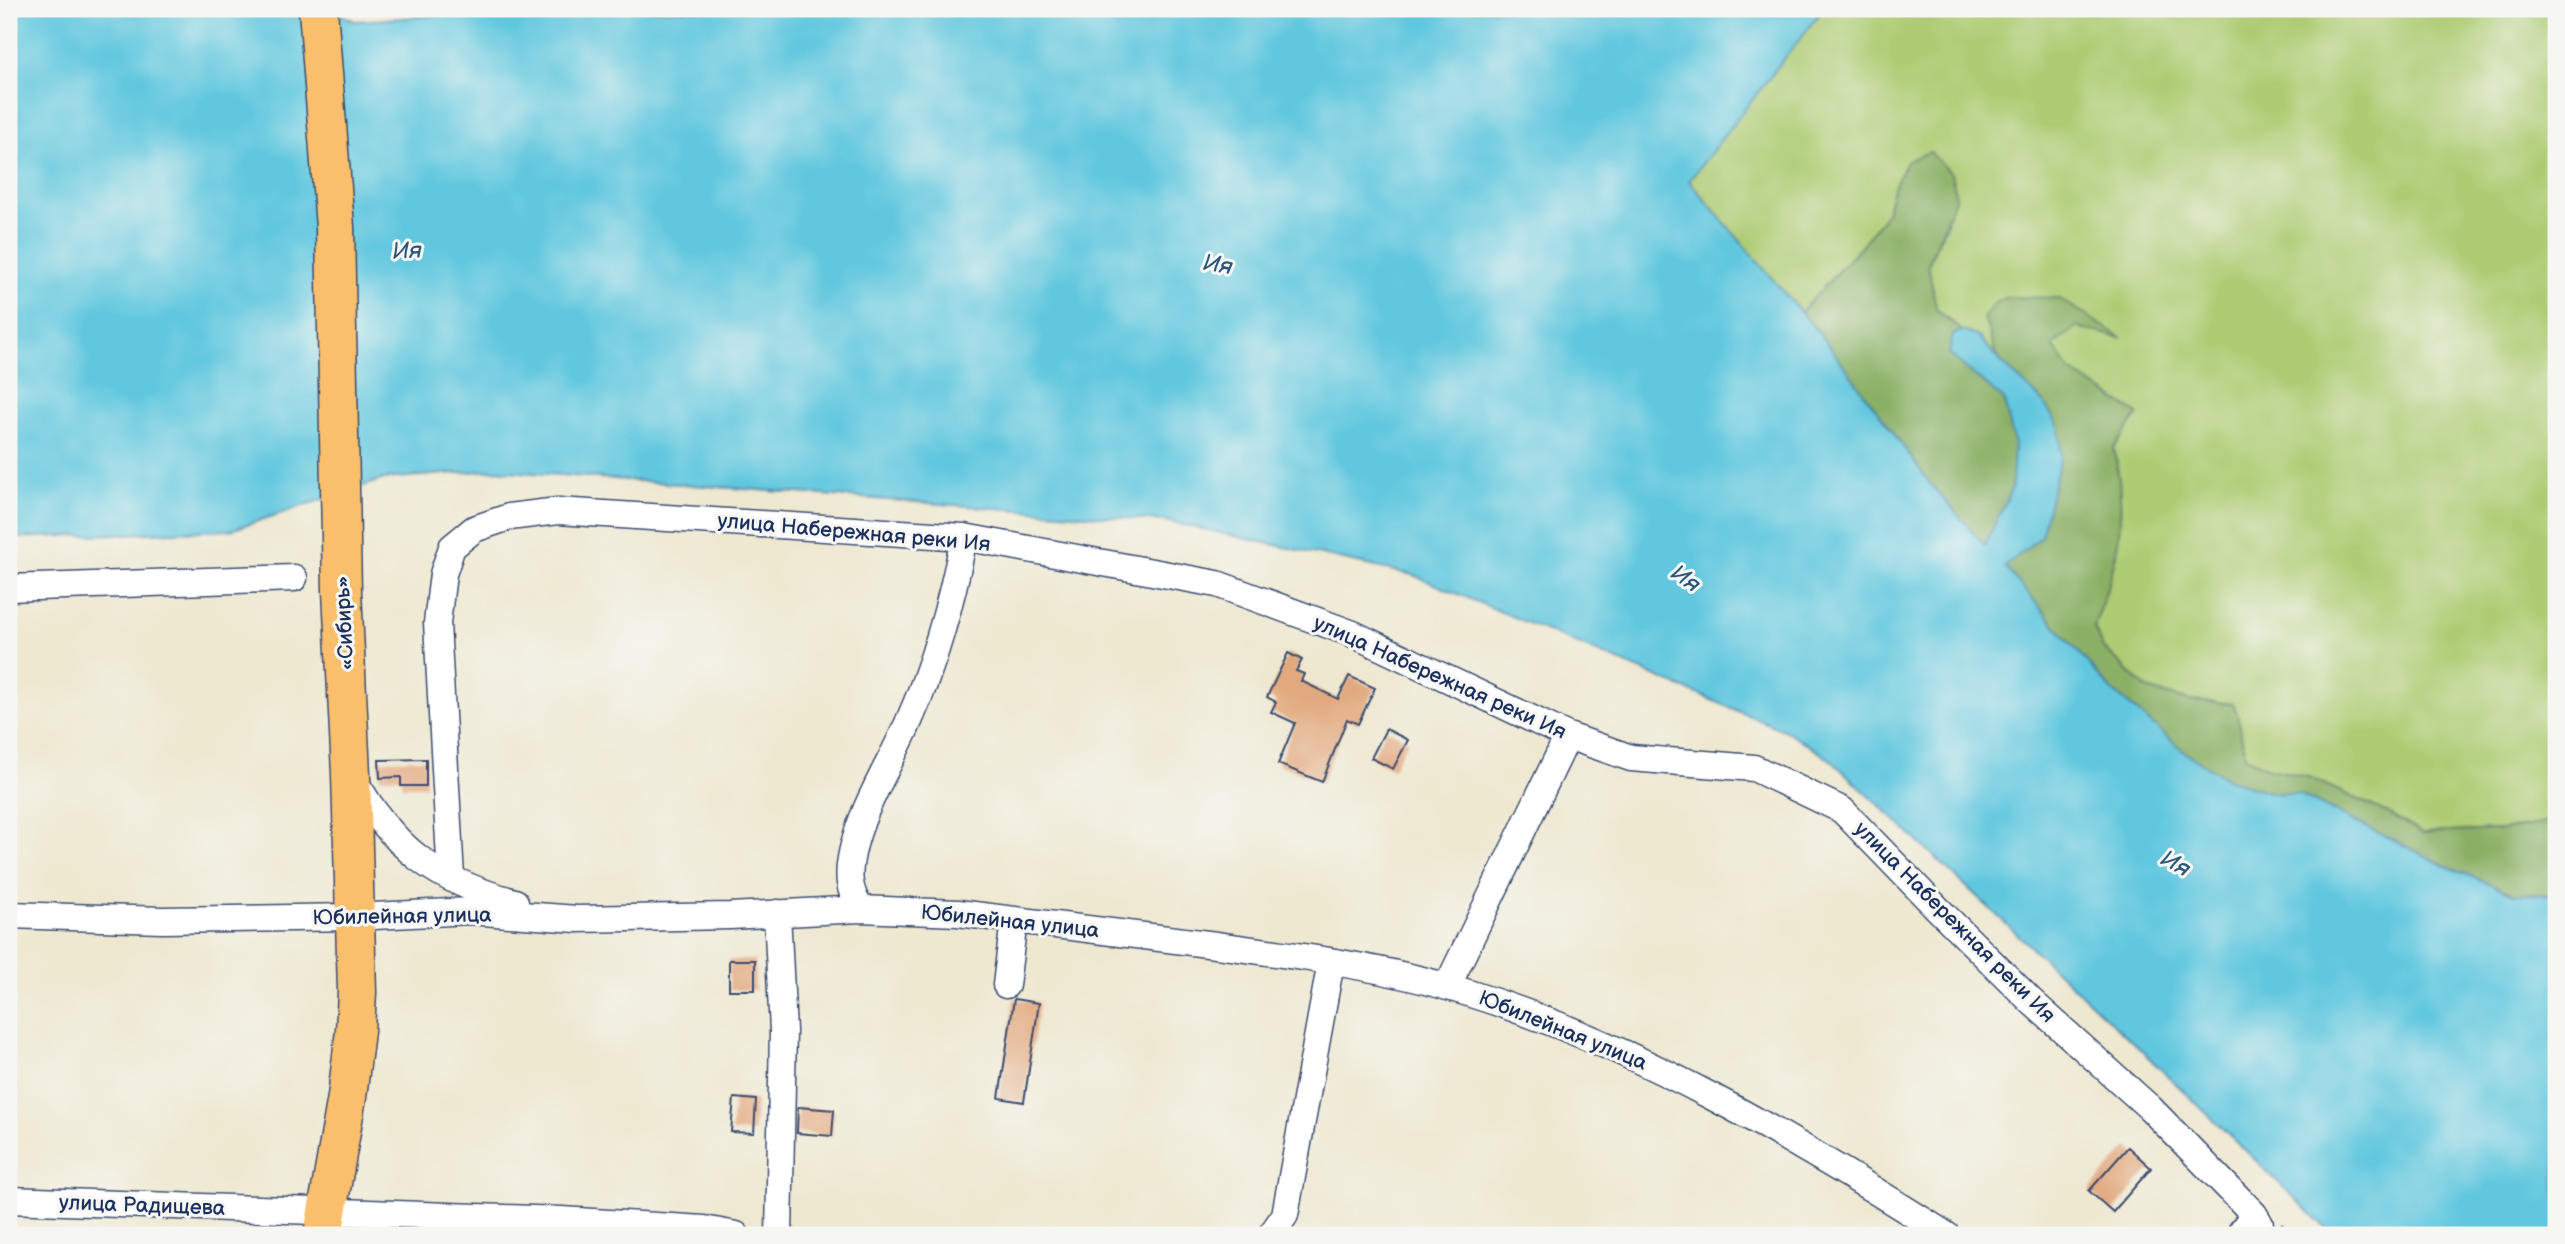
<svg xmlns="http://www.w3.org/2000/svg" width="2565" height="1244" font-family="'Balsamiq Sans',sans-serif">
<rect width="100%" height="100%" fill="#f6f6f2"/>
<filter id="ink" filterUnits="userSpaceOnUse"><feTurbulence type="fractalNoise" baseFrequency=".0143" numOctaves="2"/><feDisplacementMap in="SourceGraphic" scale="14" xChannelSelector="R" yChannelSelector="G"/><feConvolveMatrix kernelMatrix="1 2 1 2 8 2 1 2 1" color-interpolation-filters="sRGB"/></filter>
<filter id="wash" filterUnits="userSpaceOnUse"><feTurbulence type="fractalNoise" baseFrequency=".00686" numOctaves="4" result="noise"/><feDisplacementMap in="SourceGraphic" scale="28" xChannelSelector="R" yChannelSelector="G"/><feGaussianBlur stdDeviation="1.57" result="paint"/><feColorMatrix in="noise" values="0 0 0 0 0 0 0 0 0 0 0 0 0 0 0 0 0 1.4 0 .05"/><feComposite in="paint" operator="in"/></filter>
<g filter="url(#wash)">
<rect width="100%" height="100%" fill="#eee8d0"/>
<path fill="#aecc73" stroke="#647e68" stroke-width="2" d="M1823 9H2556V818L2540 824 2502 830 2422 833 2388 813 2308 777 2270 769 2246 757C2239 737 2242 723 2233 704L2190 701 2147 689 2102 647 2094 627C2118 562 2128 517 2114 448L2138 414 2069 370 2052 345 2077 327 2118 337 2058 298 1984 317 1997 358 1979 337 1962 331 1936 309 1928 264 1948 221 1893 188 1886 214 1861 246 1801 312 1688 181Z"/>
<path fill="#8ab065" stroke="#527062" stroke-width="2" d="M1930 152 1951 173 1956 197 1928 264 1936 309 1962 331 1953 335 1949 354 2004 400 2014 442 2012 488 1985 545 1933 487 1828 344 1801 312 1861 246 1886 214 1893 188 1908 160Z
M2007 297 2058 298 2122 338 2077 327 2053 345 2069 370 2138 414 2114 448C2128 517 2118 562 2094 627L2102 647 2147 689 2190 701 2233 704C2243 724 2239 737 2246 757L2270 769 2308 777 2388 813 2422 833 2502 830 2540 824 2556 818V895L2514 894 2446 866 2299 794 2273 793 2230 780 2190 756 2110 689 2005 567 2041 536 2060 455 2043 402 1997 358 1984 317 1994 304Z"/>
<path fill="#61c7df" stroke="#3e7b9e" stroke-width="2" d="M9 9H328L355 21 518 10 1823 9 1689 181 1828 344 1933 487 1985 545 2012 488 2014 442 2004 400 1949 354 1953 335 1962 331 1979 337 1997 358 2043 402 2059 426 2061 455 2041 536 2005 567 2110 689 2190 756 2230 780 2273 793 2299 794 2446 866 2514 894 2556 895V1235H2333L2141 1050 1831 760 1788 732 1413 575 1165 521 494 470 384 479 231 530 9 538Z"/>
<g id="blocks">
<path fill="#e2a97e" d="M1288 653 1302 660 1296 671 1304 674 1301 681 1338 699 1349 676 1375 688 1358 724 1347 719 1322 782 1278 764 1295 723 1271 712 1276 702 1267 697Z
M1386 729 1408 740 1393 769 1371 758Z
M426 759V786H401V777L380 778 379 760Z
M729 960H755V990H729Z
M1014 999 1039 1003 1024 1102 999 1098Z
M734 1098 756 1100 754 1133 731 1132Z
M798 1107 834 1110 832 1136 797 1133Z
M2128 1147 2151 1168 2113 1212 2089 1191Z"/>
</g>
</g>
<g filter="url(#ink)">
<use href="#blocks" fill-opacity="0" stroke="#3b4b6f" stroke-width="2"/>
<g fill="none" stroke-linecap="round" stroke-linejoin="round">
<defs>
<path id="minor" d="M9 588 294 578
M352 776C392 848 435 881 515 902
M451 878 437 623 443 574 452 547 474 529 509 517 558 511 964 537 1217 584 1353 634 1568 736 1631 758 1754 768 1842 810 1937 908 2032 1002 2150 1108 2254 1214 2260 1224
M860 909C849 889 847 877 852 853 862 806 890 765 909 721 935 662 952 600 964 537
M777 913 783 1031 779 1235
M9 915 162 920 355 917 469 911 577 919 730 916 860 909 958 913C1044 923 1130 934 1216 945 1299 956 1385 967 1465 992 1639 1046 1793 1138 1946 1235
M1006 985 1014 920
M1447 987 1568 736
M9 1200 561 1220 704 1229 736 1235
M1271 1235 1285 1215 1331 962
M2239 1235 2254 1214"/>
<path id="highway" d="M318 9 335 227 342 591 351 774 357 992 355 1031 347 1097 323 1235"/>
</defs>
<use href="#minor" stroke="#3b4b6f" stroke-width="29"/>
<use href="#highway" stroke="#3b4b6f" stroke-width="41"/>
<path stroke="#3b4b6f" stroke-width="3.5" stroke-dasharray="2 5" stroke-linecap="butt" d="M2281 1225 2298 1232 2301 1235"/>
<use href="#minor" stroke="#fff" stroke-width="26"/>
<use href="#highway" stroke="#f9bf6d" stroke-width="38"/>
</g>
</g>
<g text-anchor="middle" stroke-width="6" stroke-linejoin="round" paint-order="stroke">
<g font-size="21" fill="#1b2f5e" stroke="#f6f6f2">
<text transform="translate(854 532) rotate(5)" y="7">улица Набережная реки Ия</text>
<text transform="translate(344 623) rotate(-93)" y="7">«Сибирь»</text>
<text transform="translate(1440 677) rotate(24)" y="7">улица Набережная реки Ия</text>
<text transform="translate(402 916) rotate(-1)" y="7">Юбилейная улица</text>
<text transform="translate(1010 921) rotate(6)" y="7">Юбилейная улица</text>
<text transform="translate(1955 922) rotate(45)" y="7">улица Набережная реки Ия</text>
<text transform="translate(1563 1030) rotate(22)" y="7">Юбилейная улица</text>
<text transform="translate(142 1205) rotate(2)" y="7">улица Радищева</text>
</g>
<g font-size="23" font-style="italic" fill="#2c557e" stroke="#f6f6f2">
<text transform="translate(407 250) rotate(-3)" y="8">Ия</text>
<text transform="translate(1218 264) rotate(9)" y="8">Ия</text>
<text transform="translate(1686 578) rotate(35)" y="8">Ия</text>
<text transform="translate(2176 863) rotate(29)" y="8">Ия</text>
</g>
</g>
<rect width="2565" height="1244" fill="none" stroke="#f6f6f2" stroke-width="35"/>
</svg>
